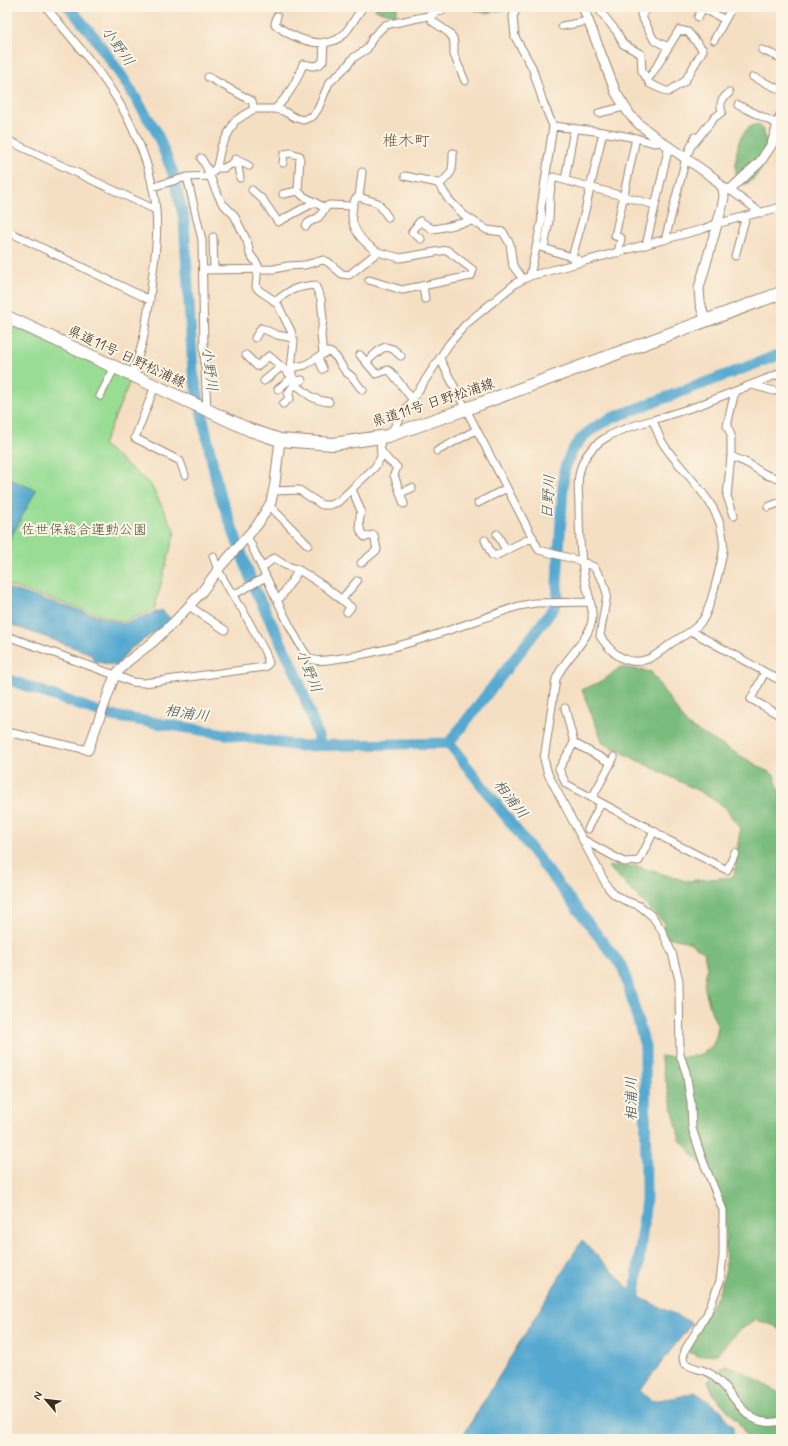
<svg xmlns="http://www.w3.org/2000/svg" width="788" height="1446" font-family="Mynerve,'Klee One',sans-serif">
<rect width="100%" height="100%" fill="#fcf5e5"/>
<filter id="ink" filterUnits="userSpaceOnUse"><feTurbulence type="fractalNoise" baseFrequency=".025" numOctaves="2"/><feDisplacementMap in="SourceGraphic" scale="8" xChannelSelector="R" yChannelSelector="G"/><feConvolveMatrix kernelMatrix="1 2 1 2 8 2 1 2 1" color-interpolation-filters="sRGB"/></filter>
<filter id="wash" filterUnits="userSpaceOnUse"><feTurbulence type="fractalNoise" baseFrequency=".012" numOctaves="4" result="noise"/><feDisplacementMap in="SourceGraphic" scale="16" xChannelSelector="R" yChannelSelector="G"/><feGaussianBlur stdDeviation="0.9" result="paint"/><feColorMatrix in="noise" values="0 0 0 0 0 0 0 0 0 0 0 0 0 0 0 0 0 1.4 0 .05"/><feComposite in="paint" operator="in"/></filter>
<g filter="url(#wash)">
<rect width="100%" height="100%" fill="#f5dfc3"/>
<path fill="#99dd95" stroke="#6a845a" d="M7 323 131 379 103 445 151 485 175 532 154 610 122 622 7 585Z"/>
<path fill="#7abc7e" stroke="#5a734e" d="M376 7H398L395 15 375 10Z
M466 7H511V9L485 13Z
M758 124C788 157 731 216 736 163 736 156 737 149 739 142 743 132 748 126 758 124Z
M620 667 651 672 687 725 774 775 781 797V1330L773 1325 756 1320 737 1332 717 1354 698 1356 688 1352 701 1321 718 1296 726 1269 725 1226 706 1169 680 1140 660 1056C676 1058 706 1060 714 1042 716 1038 717 1032 718 1027L711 1011 704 985 707 968 704 952 689 942 663 936 664 923 608 867 636 866 686 881 734 877 740 829 725 807 701 792 603 743 582 690 604 680Z
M726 1365C746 1372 763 1384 781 1394V1432L775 1439H751L748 1438 738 1422 714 1395 708 1381 721 1368Z"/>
<path fill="#54a9d0" stroke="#486a77" d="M7 478 36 490 7 545Z
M7 588 123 624 162 610 172 620 130 649 116 666 95 661 89 653 7 623Z
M582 1240 635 1295 692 1323 640 1390 651 1401 678 1397 695 1392 722 1411 727 1422 733 1427V1435L738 1439H461Z"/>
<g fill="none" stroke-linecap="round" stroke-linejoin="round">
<path stroke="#54a9d0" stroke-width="11" d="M69 7 95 38 123 78 156 131 173 173 184 219 193 372 218 489 254 588 296 673 321 745
M7 679 107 715 300 746 449 743 623 968 645 1046 646 1199 635 1295
M449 743 554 608 558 599 557 583 564 471C572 443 586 430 612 418L781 354"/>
</g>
</g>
<g filter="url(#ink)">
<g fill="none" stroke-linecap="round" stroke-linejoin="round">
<defs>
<path id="minor" d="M46 7C75 43 108 78 128 119 142 147 154 180 156 211 158 232 156 251 153 272 151 293 148 314 144 335 142 348 136 362 132 375
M518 7 513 16 515 37 532 67 543 102 553 126 541 208 542 219 530 276
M599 7 600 11 617 32 623 44 641 54 642 71 650 84 668 92 685 81 703 50 688 32 679 30 652 74 647 79
M650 7 641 15 654 40 668 47
M701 7 725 20
M431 14 432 21 448 32 453 38 454 44V55L465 81
M277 16 275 24C291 38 325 52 343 35 351 27 356 16 363 7
M698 17 703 8
M562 26 589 21
M714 40 732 7
M762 50 781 58
M753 77 781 90
M738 105 777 124
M254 109H275L283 111 296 118 303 120 313 116 318 109 329 83 347 66 353 58 367 49 373 37 385 25 428 16 449 7
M275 109C289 95 296 83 303 64L313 66 319 65 323 61 324 42
M599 113 624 107
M553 126 603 132 636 138 654 143 662 142
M7 140 156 210
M694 143 714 118 722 112C719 102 722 99 729 93
M201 158 207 168 215 189 222 203 234 215 247 241 250 254 258 265 256 287 260 291 272 299 278 305 291 331 294 341 291 368 294 385C301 387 304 391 310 396 316 400 322 401 329 402
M235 159 249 166
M283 163 284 154 291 153 300 156 298 191 303 196 325 208
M216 168H224L233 163 238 166 240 178
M362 172 359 197 355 199C346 222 358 240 378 252
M405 176 438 183 449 200 464 215 487 230 503 232 510 244 513 266 523 279
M187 177 202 240 204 348 207 410
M565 180 574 129
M439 185C453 172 453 172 453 153
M152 187 187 177 210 176 217 166 221 147 235 121 254 109 252 101 208 77
M252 190 263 200 278 222 315 202
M730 190 761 213
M283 194 298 191
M359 197 378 203 388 217
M306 226 308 223 319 217 326 207 329 205 352 206
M7 231 150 300
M213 237 214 270
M421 239 412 232 420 221 432 229C446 228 459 223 473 221
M665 240 686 158 695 137
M646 245 669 146
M540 247 572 257
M544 248 549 221 550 194 553 177 655 205
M618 253 621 238 615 236 636 138
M735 256 746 216
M583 262 572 257 584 215 603 132
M203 270 274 269 288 266 305 265 323 260 328 262 342 274 349 275 378 252 400 258 447 250 473 270 471 276 402 290 369 280
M423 286 425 299
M275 302C290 289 296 287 315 285L321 299 323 319 321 335 323 354
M255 338 261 328 277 335 293 338
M246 355 257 366 269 356 293 377 278 389
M360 355 376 374 388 370 391 372 413 400
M318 358 323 369
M440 359 539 550 581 561 594 567 603 581 607 594 600 636C611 653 627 667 648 659 656 656 665 648 673 642 683 636 694 631 702 621 710 611 721 564 723 551 724 545 723 538 722 533 718 501 681 471 664 445 659 438 656 428 653 420L697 406 781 373
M366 362 381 349 386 347 393 349 401 356
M291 368 305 365 327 352C337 352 340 366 346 372 348 374 351 375 353 378 357 382 358 387 363 390
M264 381 281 367
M293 382 302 380
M752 385 774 391
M155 386 135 438 180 461 185 475
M735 391 727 426 731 435V456C737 459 743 461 749 464 759 471 768 478 781 478
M100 396 115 367
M283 404 290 398 288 393 294 385
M653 420C623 428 585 439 579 475 577 486 579 497 579 508 579 531 580 553 584 575 586 590 594 605 592 620 588 643 564 658 556 679L544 759 548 774 608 888 615 895 624 900 640 906 652 916 661 929 672 953 679 980 680 1055 686 1072 691 1103 692 1128 703 1161 723 1210V1256L720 1281 707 1314 686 1348 683 1357 684 1363C693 1369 703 1369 711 1374 714 1376 717 1380 720 1382 740 1402 747 1429 781 1421
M389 435 449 344 466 324 516 283 530 276 703 229 716 224 781 207
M381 451 389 461 397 467 394 475 404 504
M437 451 476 430
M731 456 727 496 734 515
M352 489 361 511C359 519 358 532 365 537L374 535 377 550 361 563
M273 491 299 490 322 505H330L338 502 375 467 381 457 380 437
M400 493 412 488
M478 503 507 488
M269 505 308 545
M768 507 781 502
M497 534 506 550
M247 536 276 598 281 597 299 570 324 586 351 607 347 612
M485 540 492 555 495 556 533 537
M262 568 274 558 285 565 299 570
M233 595 266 577
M276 598C282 610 302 654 311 659 317 662 328 660 335 659 398 651 459 626 519 606L535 603 590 602
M341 600 357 581
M189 606 225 630
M691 631 781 681
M7 636 115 675 132 682 144 683 265 667 269 663 265 652 241 607 239 606 218 570 213 556
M765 672 751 699 781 716
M565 708 574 743 559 769 566 784 654 831
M7 732 88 750
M574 743 611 763 614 757
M592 798 611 763
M588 829 601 803
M584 840 624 862 639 861 654 831 666 839 727 870 735 853"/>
<path id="tertiary" d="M583 7 616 93 630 115 640 125 662 142 714 178 723 188 730 190 760 162 772 144 781 115
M705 321 700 302 699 288 722 207 724 197 723 188
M88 750 115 675 127 662 153 642 175 621 201 593 220 567 258 524 271 502 275 483 280 440"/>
<path id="primary" d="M7 317 250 430 280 440 333 444 388 436 466 409 781 293"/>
</defs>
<use href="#minor" stroke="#988470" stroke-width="9"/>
<use href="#tertiary" stroke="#988470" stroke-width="11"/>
<use href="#primary" stroke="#988470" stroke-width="14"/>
<use href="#minor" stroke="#fff" stroke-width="7"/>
<use href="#tertiary" stroke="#fff" stroke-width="9"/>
<use href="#primary" stroke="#fff" stroke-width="12"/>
</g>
</g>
<g text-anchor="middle" stroke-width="4" stroke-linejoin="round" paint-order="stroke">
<g font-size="14" fill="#3b2a1e" stroke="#fcf5e5">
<text transform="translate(127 356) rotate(25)" y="5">県道11号 日野松浦線</text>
<text transform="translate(433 402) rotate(-18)" y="5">県道11号 日野松浦線</text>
</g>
<g font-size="14" fill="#52573c" stroke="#fcf5e5">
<text x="84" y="534">佐世保総合運動公園</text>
</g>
<g font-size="15" font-style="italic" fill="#44565c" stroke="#fcf5e5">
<text transform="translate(118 46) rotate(55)" y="5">小野川</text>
<text transform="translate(210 369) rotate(83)" y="5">小野川</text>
<text transform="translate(548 497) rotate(-86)" y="5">日野川</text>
<text transform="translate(309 671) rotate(68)" y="5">小野川</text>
<text transform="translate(187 713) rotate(9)" y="5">相浦川</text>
<text transform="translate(511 799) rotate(52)" y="5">相浦川</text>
<text transform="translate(631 1099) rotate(-90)" y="5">相浦川</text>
</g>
<g font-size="16" fill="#6d5440" stroke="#fcf5e5">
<text x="406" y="146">椎木町</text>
</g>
</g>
<rect width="788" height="1446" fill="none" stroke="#fcf5e5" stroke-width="24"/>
<g transform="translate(46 1400) rotate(298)" stroke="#fcf5e5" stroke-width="3" paint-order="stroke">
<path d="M0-3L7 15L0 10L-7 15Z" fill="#3b2a1e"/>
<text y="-6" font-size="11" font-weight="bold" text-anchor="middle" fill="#3b2a1e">N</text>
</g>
</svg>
